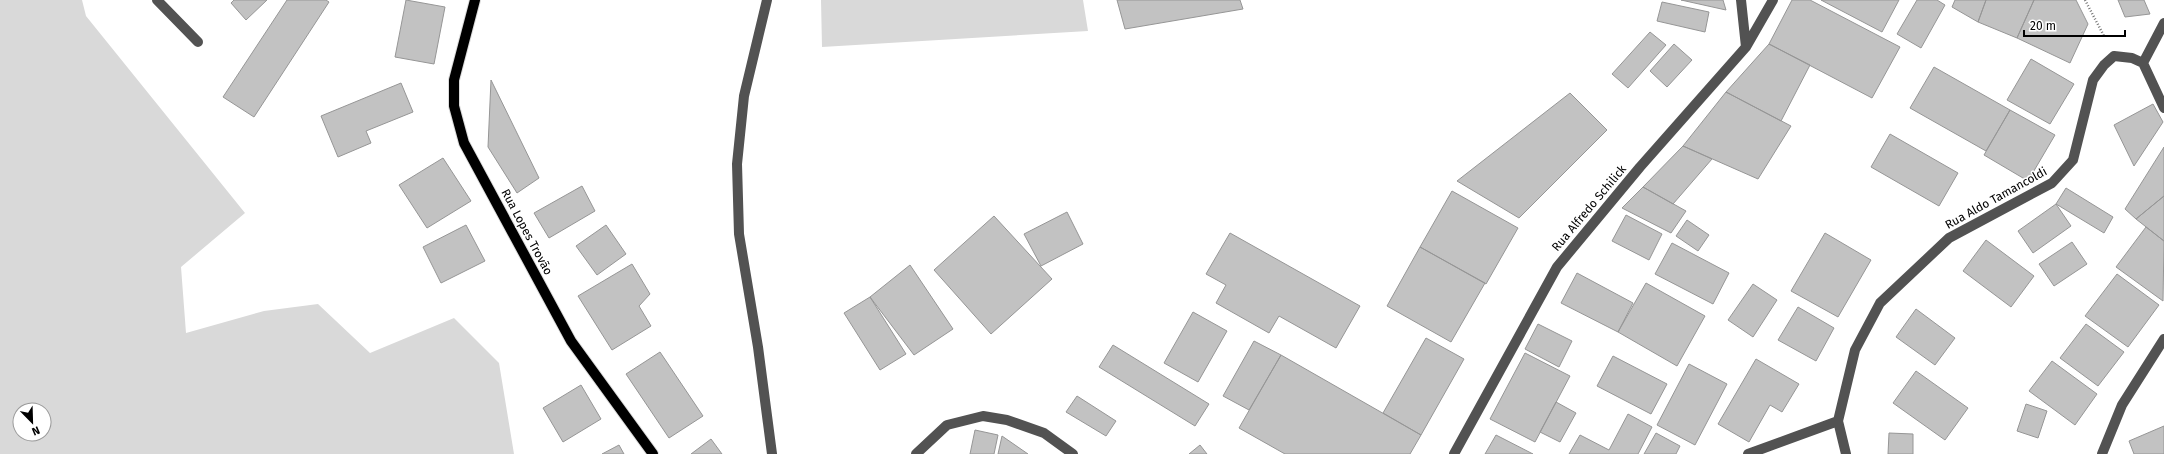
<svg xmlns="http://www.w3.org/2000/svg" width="2164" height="454" font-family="'Fira Sans',sans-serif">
<rect width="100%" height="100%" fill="#fff"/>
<path fill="#d9d9d9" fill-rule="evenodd" d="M0 0H82L86 16 245 213 181 267 186 333 264 311 318 304 370 353 454 318 499 363 514 454H0ZM20 410H44V434H20Z
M821 0H1083L1088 31 822 47Z"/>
<path fill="#c2c2c2" stroke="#969696" d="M234 0H267L246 20 231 3Z
M287 0H326L329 2 254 117 223 97Z
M406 0 445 7 434 64 395 57Z
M1117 0H1240L1243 9 1125 29Z
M1681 0H1723L1726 10Z
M1792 0H1810L1900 47 1872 98 1769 44Z
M1821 0H1899L1882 32Z
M1917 0H1937L1945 5 1921 48 1897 34Z
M1955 0H1986L1978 22 1952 7Z
M1986 0H2034L2017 38 1978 22Z
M2034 0H2076L2088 24 2070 63 2017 38Z
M2118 0H2144L2150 14 2125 17Z
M1662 2 1709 12 1705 32 1657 21Z
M1650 32 1666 45 1628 88 1612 74Z
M1674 44 1692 60 1667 87 1650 71Z
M1769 44 1810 65 1781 121 1726 92Z
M2031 59 2074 84 2050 124 2007 100Z
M1934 67 2010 110 1986 151 1910 108Z
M491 80 539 178 517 193 488 147Z
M401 83 413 112 366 131 371 143 338 157 321 116Z
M1726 92 1791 126 1758 179 1683 146Z
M1570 93 1607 130 1519 218 1457 181Z
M2153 104 2163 122 2134 166 2114 125Z
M2010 110 2055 135 2028 181 1984 155Z
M1890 134 1958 173 1939 206 1871 167Z
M1683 146 1712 159 1673 204 1643 187Z
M2164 147V196L2136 219 2125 209Z
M443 158 471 201 427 228 399 185Z
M582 186 595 211 549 238 534 213Z
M1643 187 1686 211 1671 233 1622 208Z
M2066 188 2113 217 2104 233 2056 204Z
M1452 191 1518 228 1486 284 1420 247Z
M2164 196V241L2136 219Z
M2056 204 2071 226 2033 253 2018 231Z
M1067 212 1083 244 1041 266 1024 234Z
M1626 215 1662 234 1649 260 1612 241Z
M994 216 1052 279 991 334 934 270Z
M1687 220 1709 235 1698 251 1676 236Z
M466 225 485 261 441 283 423 247Z
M606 225 626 254 597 275 576 246Z
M2146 227 2164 241 2163 301 2116 267Z
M1230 233 1360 306 1336 348 1279 316 1269 333 1216 303 1226 285 1206 274Z
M1825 233 1871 260 1838 317 1791 291Z
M1986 240 2034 276 2011 307 1963 271Z
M2072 242 2087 264 2054 286 2039 264Z
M1672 243 1729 273 1713 304 1655 274Z
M1420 247 1485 283 1451 342 1387 306Z
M632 264 650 294 639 306 651 326 612 350 578 296Z
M910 265 953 329 914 355 870 297Z
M1577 273 1633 303 1618 332 1561 303Z
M2117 274 2159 305 2128 347 2085 316Z
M1646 283 1705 316 1677 366 1618 332Z
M1753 284 1777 300 1753 337 1728 320Z
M870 297 906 354 880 370 844 313Z
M1798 307 1834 328 1816 361 1778 340Z
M1916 309 1955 338 1935 365 1896 337Z
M1193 312 1227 331 1198 382 1164 363Z
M1538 324 1572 341 1559 367 1525 349Z
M2086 324 2124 352 2098 386 2060 358Z
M1426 338 1464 359 1421 435 1383 413Z
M1254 341 1281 355 1249 410 1223 396Z
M1113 345 1209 404 1195 426 1099 367Z
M660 352 703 416 669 438 626 374Z
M1525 353 1570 376 1535 442 1490 419Z
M1281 355 1421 435 1410 454H1285L1239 428Z
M1613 356 1667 384 1651 414 1597 386Z
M1756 359 1799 384 1782 412 1770 405 1749 442 1718 424Z
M2052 361 2097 394 2075 425 2029 391Z
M1689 364 1727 384 1695 445 1657 425Z
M1916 371 1968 408 1945 440 1893 403Z
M581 385 601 419 563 442 543 408Z
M1077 396 1116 421 1106 436 1066 412Z
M1556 402 1576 413 1560 442 1540 432Z
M2026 404 2047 411 2038 438 2017 431Z
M1628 414 1652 427 1638 454H1569L1580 435 1609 450Z
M2164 426V454H2134L2129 441Z
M975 430 998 435 994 454H970Z
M1656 433 1680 446 1676 454H1644Z
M1889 433 1913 434V454H1888Z
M1496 435 1533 454H1485Z
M1002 436 1028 454H998Z
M711 439 722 454H691Z
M619 445 624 454H602Z
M1200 445 1207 454H1189Z"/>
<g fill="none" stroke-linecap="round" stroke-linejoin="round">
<defs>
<path id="major" d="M475 0 454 80V106L464 143 571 341 653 454"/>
</defs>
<use href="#major" stroke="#dbdbdb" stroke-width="12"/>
<path stroke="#747474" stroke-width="2.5" stroke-dasharray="1 2" stroke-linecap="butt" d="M2085 0 2104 36"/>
<path stroke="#525252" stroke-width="10" d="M157 0 198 42
M767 0 744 96 737 164 739 234 758 347 772 454
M1741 0 1746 47
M2143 63 2164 23
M916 454 947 425 983 416 1007 420 1044 433 1073 454
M1454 454 1557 267 1640 167 1746 47 1773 0
M1748 454 1838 421
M1846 454 1838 421 1855 350 1880 303 1949 238 2052 183 2073 160 2093 80 2104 65 2114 56 2132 58 2143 63 2164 108
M2102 454 2122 405 2164 339"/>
<use href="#major" stroke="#000" stroke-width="10"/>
</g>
<g text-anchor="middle" stroke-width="3" stroke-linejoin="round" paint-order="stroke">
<g font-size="12" fill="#000" stroke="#fff">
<text transform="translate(1996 198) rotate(-29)" y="4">Rua Aldo Tamancoldi</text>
<text transform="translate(1589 208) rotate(-50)" y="4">Rua Alfredo Schilick</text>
<text transform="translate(527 232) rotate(62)" y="4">Rua Lopes Trovão</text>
</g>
</g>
<g transform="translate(32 422) rotate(157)"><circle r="19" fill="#ffffff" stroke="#999999"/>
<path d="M0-3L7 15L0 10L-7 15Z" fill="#000000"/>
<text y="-6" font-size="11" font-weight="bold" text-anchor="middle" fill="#000000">N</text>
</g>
<path d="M2024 30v6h101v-6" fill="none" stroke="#000000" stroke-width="2"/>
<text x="2030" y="30" font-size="12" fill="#000000" stroke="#ffffff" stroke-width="3" paint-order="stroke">20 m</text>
</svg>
